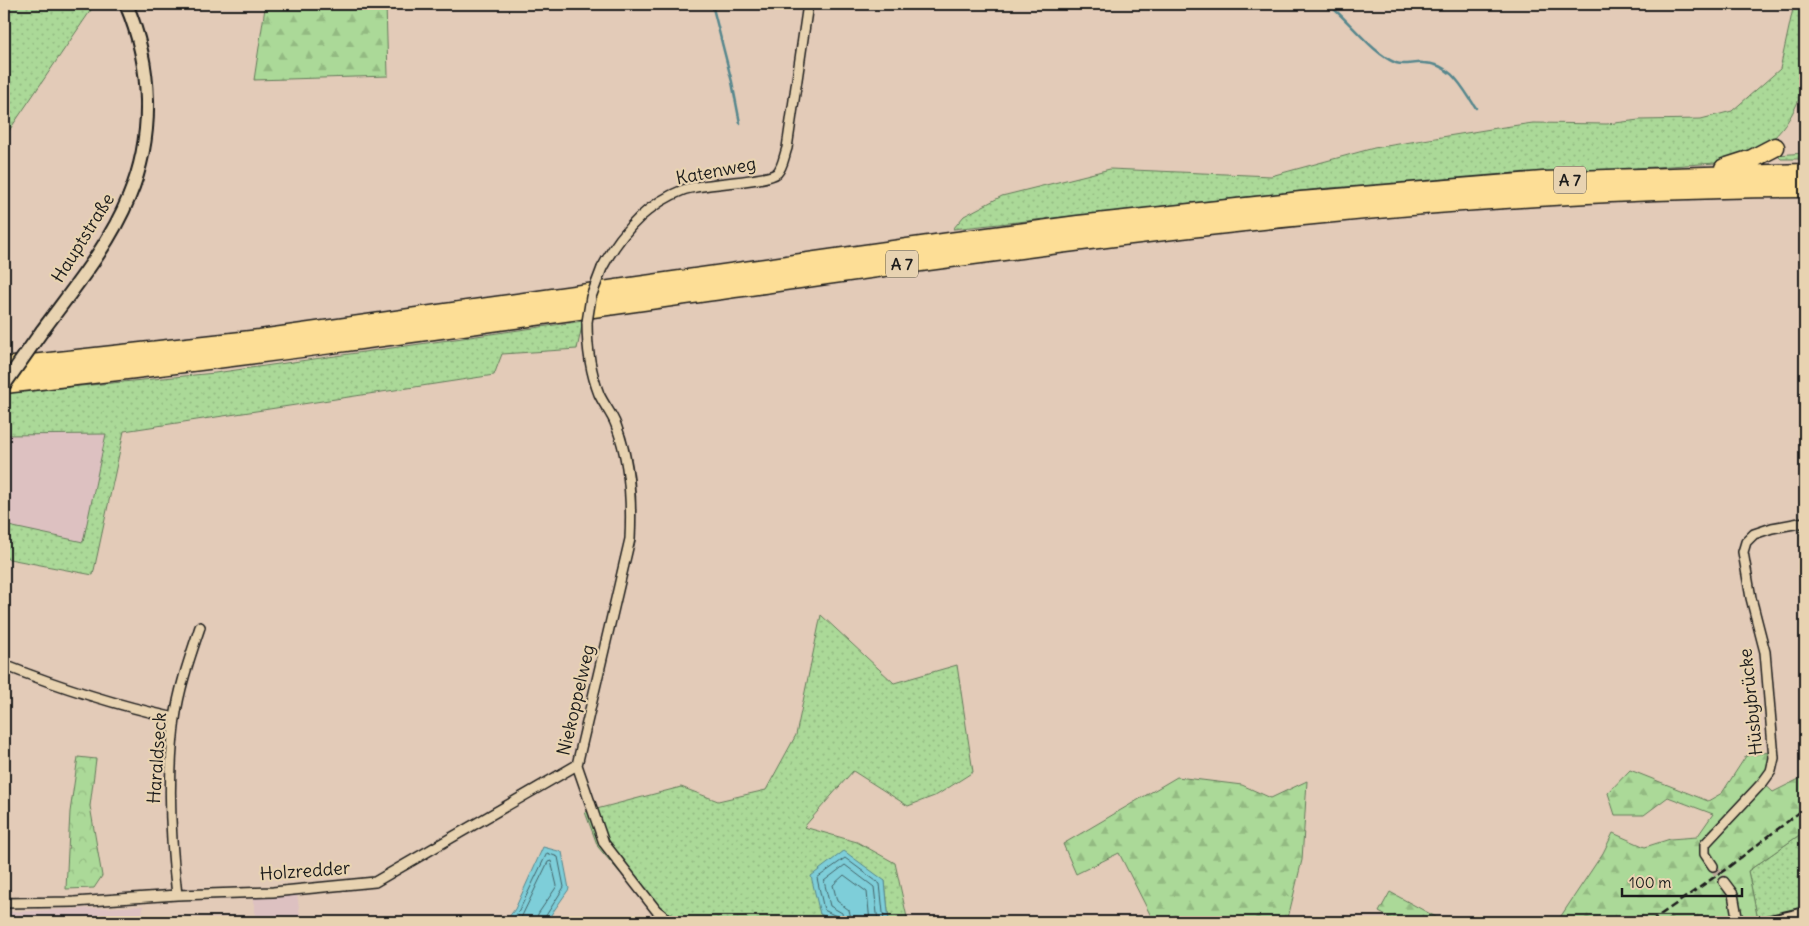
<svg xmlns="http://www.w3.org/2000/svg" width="1809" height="926" font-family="Delius,sans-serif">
<defs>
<pattern id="grass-dots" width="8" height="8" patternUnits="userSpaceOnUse" patternTransform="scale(1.25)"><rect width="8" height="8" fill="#abd998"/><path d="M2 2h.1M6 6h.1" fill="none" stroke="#93ba82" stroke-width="1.8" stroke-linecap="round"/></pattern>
<pattern id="forest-firs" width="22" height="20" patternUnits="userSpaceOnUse" patternTransform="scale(1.25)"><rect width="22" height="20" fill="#abd998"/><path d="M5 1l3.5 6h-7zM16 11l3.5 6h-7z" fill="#93ba82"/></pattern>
<pattern id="park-crowns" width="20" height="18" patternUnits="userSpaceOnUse" patternTransform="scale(1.25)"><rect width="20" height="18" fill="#abd998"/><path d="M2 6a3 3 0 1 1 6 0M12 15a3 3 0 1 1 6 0" fill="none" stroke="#93ba82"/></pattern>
</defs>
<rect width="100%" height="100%" fill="#e3cbb8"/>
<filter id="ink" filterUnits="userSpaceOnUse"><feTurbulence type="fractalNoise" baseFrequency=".02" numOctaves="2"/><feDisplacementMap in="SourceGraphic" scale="10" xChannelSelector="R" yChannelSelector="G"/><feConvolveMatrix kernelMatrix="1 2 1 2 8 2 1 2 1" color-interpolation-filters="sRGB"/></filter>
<g filter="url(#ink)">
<path fill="#ddc1c1" d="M106 434 83 542 4 525V435Z
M297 894 301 922H256L253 897Z
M143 906 142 922H4V912Z"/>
<path fill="url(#grass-dots)" stroke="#647a5a" d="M4 4H95L4 138Z
M1794 4H1805C1805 28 1807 53 1805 77 1805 86 1800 97 1796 106 1778 144 1756 154 1716 163L1329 188 953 229 964 216 1002 196 1110 169 1271 176 1374 148 1497 128 1533 123 1607 124 1639 120 1701 119 1732 111 1780 69Z
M1805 153V159H1781L1777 155Z
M583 321 577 349 502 354 494 375 124 431 93 575 4 558V525L83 542 106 434 4 435V401L9 393 215 373Z
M821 615 894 683 957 665 973 772 937 795 908 806 853 771 804 827 857 842 895 863 908 922H889L885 881 817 897 820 914 837 922H662L598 847 585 812 681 787 718 801 766 790 796 735Z
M1805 831V857L1801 860 1805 875V909L1758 920 1748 871Z"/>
<path fill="url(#forest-firs)" stroke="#647a5a" d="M275 4H386L388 76 254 80 265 8Z
M1804 472H1805V533H1801Z
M1769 752 1768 769 1760 780 1773 792 1805 776V831L1748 871 1758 920 1752 922H1557L1603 853 1613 833 1645 847 1670 839 1697 837 1713 814 1668 797 1644 815H1615L1608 793 1630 770 1708 801 1722 793 1746 756Z
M1177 777 1242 785 1271 798 1307 781 1302 860 1287 922H1154L1119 853 1076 874 1063 844Z
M1390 892 1445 922H1397L1379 912Z"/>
<path fill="url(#park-crowns)" stroke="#647a5a" d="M78 757 96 759 90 806 102 876 94 888 66 889 70 812Z"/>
<path fill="#7eced9" stroke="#57878d" d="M543 847 562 852 569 889 546 922H505L515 909Z
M844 851 885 881 889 922H837L820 914 811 876Z"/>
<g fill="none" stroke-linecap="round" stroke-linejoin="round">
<path stroke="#436368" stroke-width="1" d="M511 922 519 911 547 853 558 857 564 887 542 922
M519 922 548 862 551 861 557 886 538 914 536 922
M838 922 836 916 824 910 817 878 845 858 880 884 884 922
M844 922 842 913 830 906 824 881 845 865 874 887 878 922
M852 922 849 910 837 901 833 885 844 875 867 892 870 922"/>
<path stroke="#57878d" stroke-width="2.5" d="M712 4 732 82 740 123
M1333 4 1335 10C1353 26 1375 55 1396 63 1404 66 1415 62 1423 63 1451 63 1462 87 1476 108"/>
<path stroke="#bba899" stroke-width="9" stroke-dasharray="9 4.5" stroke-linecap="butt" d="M1713 866 1724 882"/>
<defs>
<path id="street" d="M602 268C620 234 647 204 683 190 702 183 767 182 777 173 783 167 784 156 787 148L808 4
M587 322C587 347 590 371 599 394 604 405 612 414 616 425 630 462 632 500 630 539L577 765 604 843 656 910 671 922
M4 665C60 687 116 705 175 718
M1713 866 1705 854V844L1763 782 1771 771 1774 758 1765 652 1751 598 1743 552 1746 542 1754 534 1772 528 1805 522
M1724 882 1733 894 1738 922
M177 895C170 836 167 778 175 719 179 688 190 657 200 627
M4 903 74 902 177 895 273 892 375 882 577 765"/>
<path id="secondary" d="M42 331C73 289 109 246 129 197 155 135 152 65 126 4
M1770 922 1805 914"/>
<path id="highway" d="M1724 168 1752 159 1775 147
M4 367 260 339 950 242 1078 225 1301 201 1543 181 1805 173
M4 384C270 355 534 316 799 279 1132 232 1468 189 1805 188"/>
</defs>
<use href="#street" stroke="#1c1c1c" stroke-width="12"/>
<use href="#secondary" stroke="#1c1c1c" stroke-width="16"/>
<use href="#highway" stroke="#1c1c1c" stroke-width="21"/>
<use href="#street" stroke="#e8d3b1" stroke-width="9"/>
<use href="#secondary" stroke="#e8d3b1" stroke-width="12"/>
<use href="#highway" stroke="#fdde96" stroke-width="18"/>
<path stroke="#1c1c1c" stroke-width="2.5" stroke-dasharray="8 4" stroke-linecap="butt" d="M1650 922 1726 869 1805 808"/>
<defs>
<path id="street-bridge" d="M587 322 591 297 602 268"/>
<path id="secondary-bridge" d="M4 385 42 331"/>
</defs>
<use href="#street-bridge" stroke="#1c1c1c" stroke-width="12" stroke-linecap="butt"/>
<use href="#secondary-bridge" stroke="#1c1c1c" stroke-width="16" stroke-linecap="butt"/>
<use href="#street-bridge" stroke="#e8d3b1" stroke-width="9"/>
<use href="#secondary-bridge" stroke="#e8d3b1" stroke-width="12"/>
</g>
</g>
<g text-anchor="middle" stroke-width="4.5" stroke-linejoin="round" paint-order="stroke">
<g fill="#e8d3b1" stroke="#595349" stroke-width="1">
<rect x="1554" y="166.5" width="32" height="27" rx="4"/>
<rect x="886" y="250.5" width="32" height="27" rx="4"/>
</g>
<g font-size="16" font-weight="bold" fill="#1c1c1c">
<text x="1570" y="186">A 7</text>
<text x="902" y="270">A 7</text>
</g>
<g font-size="18" fill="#1c1c1c" stroke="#e8d3b1">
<text transform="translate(716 171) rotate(-11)" y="6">Katenweg</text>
<text transform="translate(83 238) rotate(-58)" y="6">Hauptstraße</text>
<text transform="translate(576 700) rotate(-77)" y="6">Niekoppelweg</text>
<text transform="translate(1751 702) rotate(-96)" y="6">Hüsbybrücke</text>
<text transform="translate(157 758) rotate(-86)" y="6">Haraldseck</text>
<text transform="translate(305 871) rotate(-4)" y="6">Holzredder</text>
</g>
</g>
<rect width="1809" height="926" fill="none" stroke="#e8d3b1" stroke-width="20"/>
<rect x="10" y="10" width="1789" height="906" fill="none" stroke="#1c1c1c" stroke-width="2" filter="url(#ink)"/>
<path d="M1622 888v8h120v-8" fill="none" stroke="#1c1c1c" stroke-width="2.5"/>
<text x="1629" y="888" font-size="15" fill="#1c1c1c" stroke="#e8d3b1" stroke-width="4" paint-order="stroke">100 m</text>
</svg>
